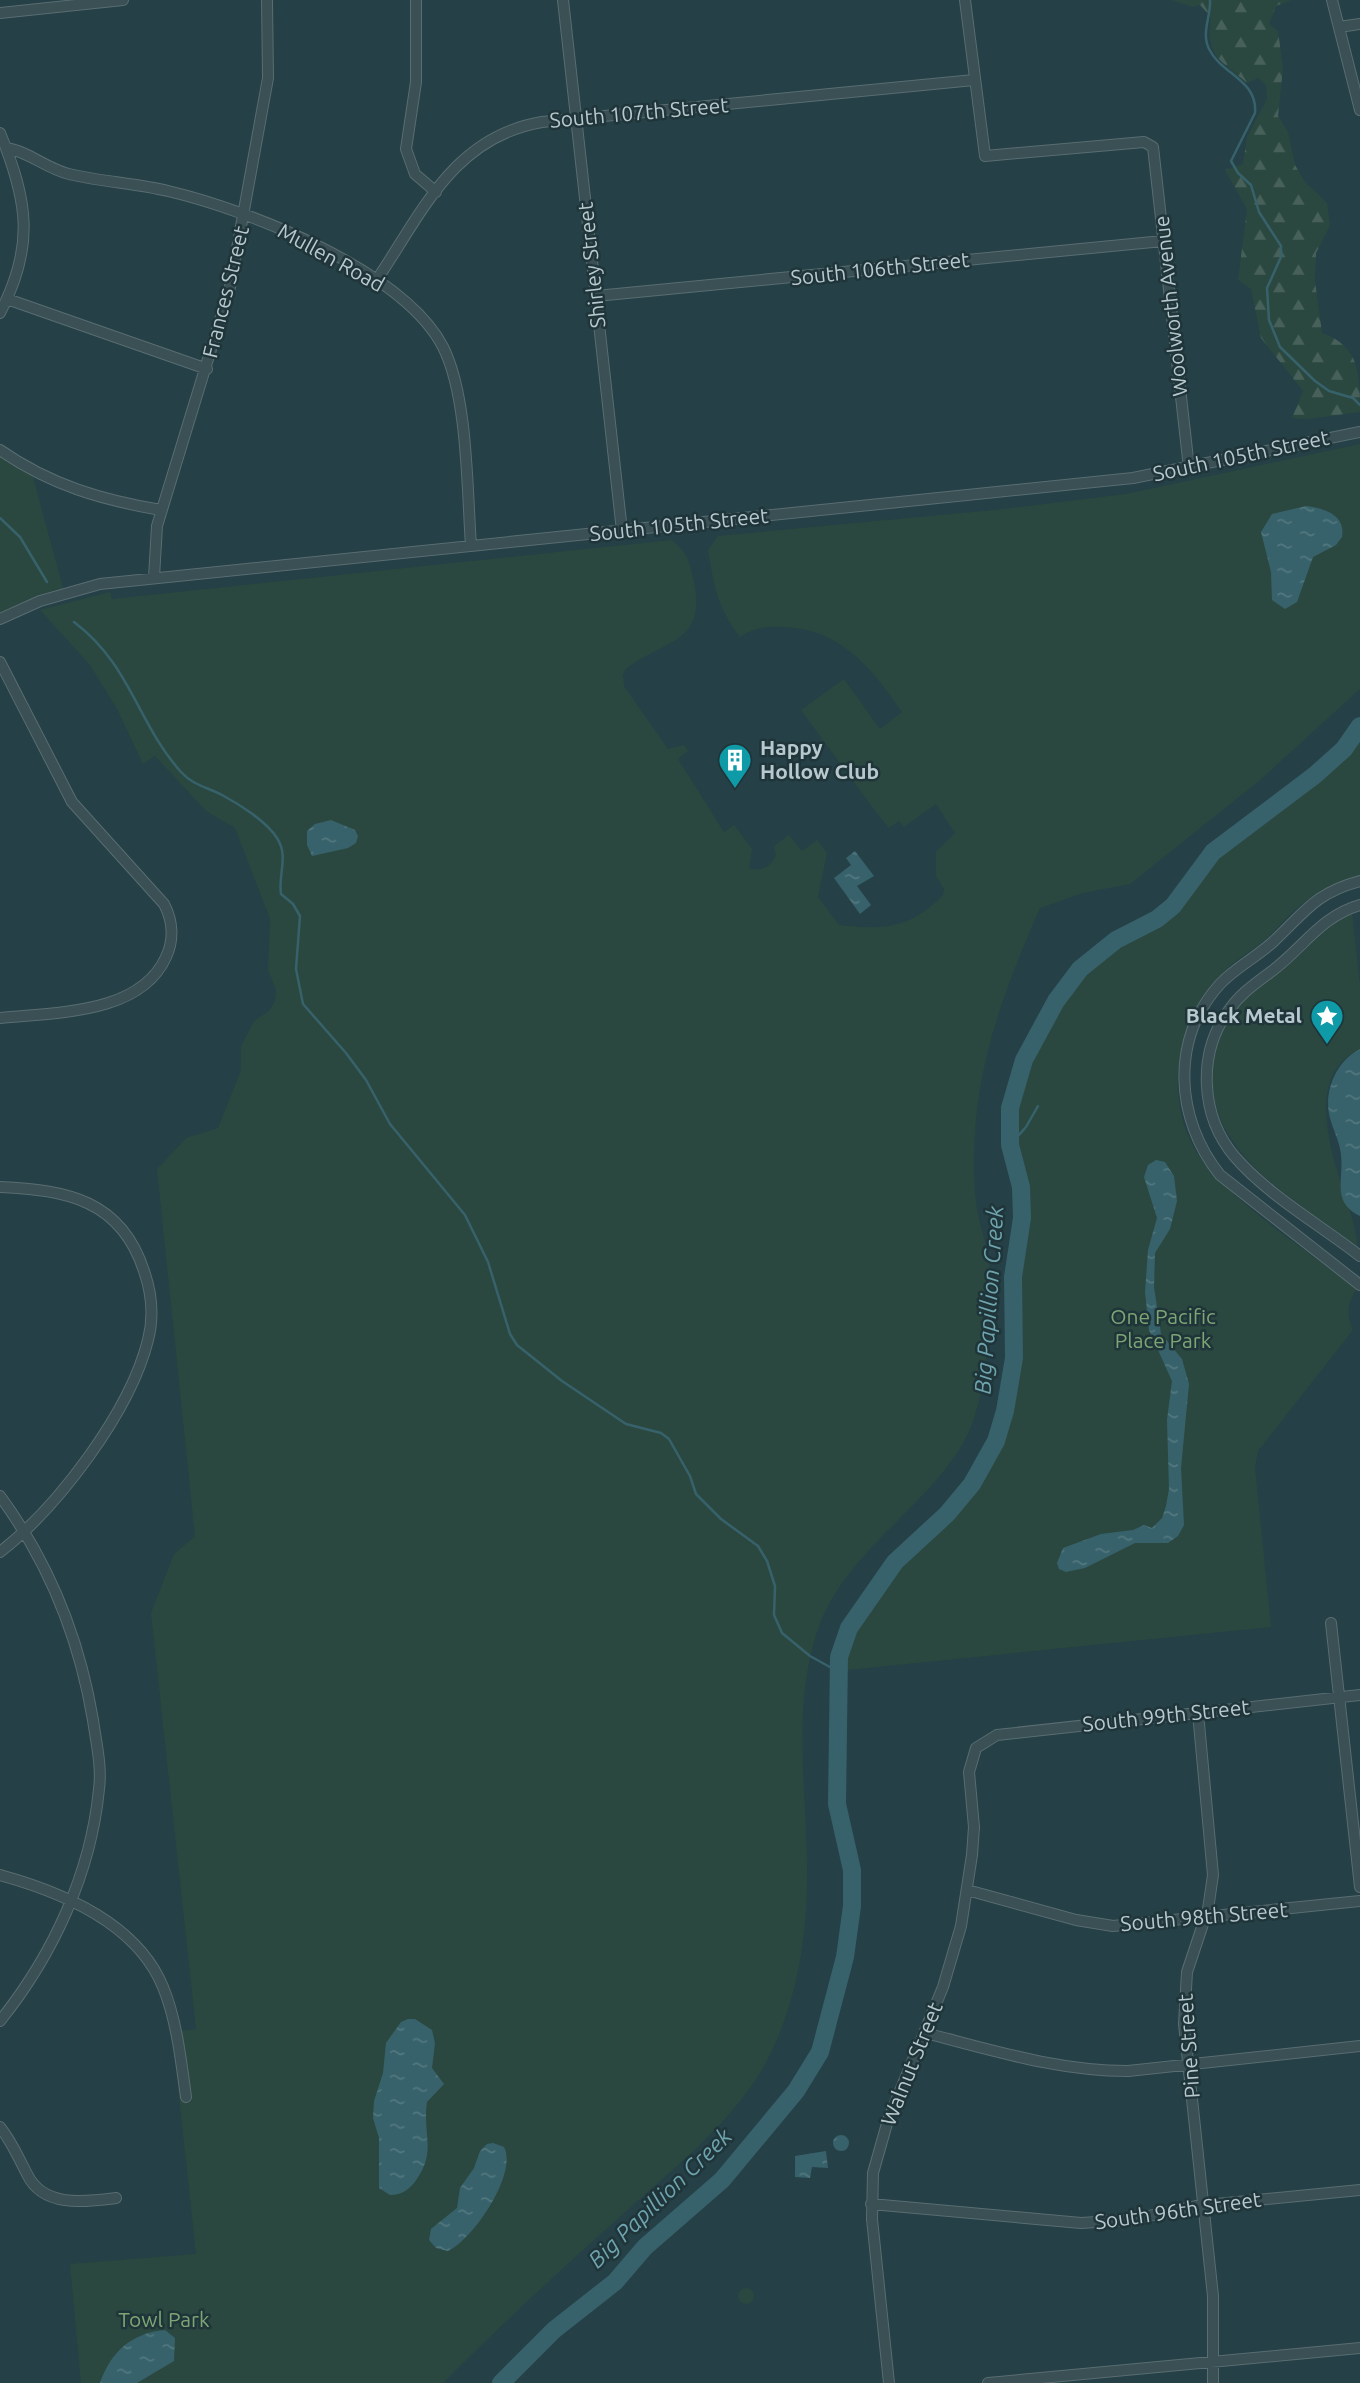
<svg xmlns="http://www.w3.org/2000/svg" width="1360" height="2383" font-family="Ubuntu,sans-serif">
<defs>
<pattern id="forest-firs" width="22" height="20" patternUnits="userSpaceOnUse" patternTransform="scale(1.75)"><rect width="22" height="20" fill="#2a483f"/><path d="M5 1l3.5 6h-7zM16 11l3.5 6h-7z" fill="#47615a"/></pattern>
<pattern id="water-ripples" width="26" height="14" patternUnits="userSpaceOnUse" patternTransform="scale(1.75)"><rect width="26" height="14" fill="#37626b"/><path d="M2 4q2-2 4 0t4 0M15 11q2-2 4 0t4 0" fill="none" stroke="#52777f"/></pattern>
</defs>
<rect width="100%" height="100%" fill="#254046"/>
<path fill="#2a483f" d="M1360 444V689L1259 781 1130 884 1083 893 1040 908C998 1004 968 1086 975 1194 977 1222 990 1248 990 1277 991 1309 988 1355 982 1387 978 1408 971 1432 959 1450 918 1514 844 1555 818 1629 786 1722 815 1826 805 1923 800 1974 788 2023 763 2068 729 2126 671 2170 622 2215 561 2269 501 2325 443 2383H81L70 2264 196 2254 172 2032 196 2029 151 1613 174 1554 195 1536 157 1169 186 1138 218 1128 241 1070V1046L254 1021 269 1011 275 1001 276 990 268 970 270 919 235 828 206 811 155 756 143 764 116 707 89 664 40 610 110 592 112 599 672 540C689 555 689 560 694 582 707 644 663 640 626 669L623 675 624 686 668 749 684 745 688 751 678 759 724 832 734 825 752 849 749 869C761 871 771 867 776 855L774 846 789 835 802 851 817 840 827 853 818 897 839 925C885 930 909 929 943 895L944 889 936 876V852L955 833 936 804 904 827 899 821 889 828 876 812 801 710 844 679 880 729 902 712C872 669 842 630 786 627 768 626 755 627 740 637 717 607 714 586 708 550L718 536 995 510 1126 494Z
M0 457 33 477 63 588 38 595 0 613Z
M1360 726V876C1335 883 1314 893 1295 910 1281 922 1271 937 1256 947 1241 957 1227 967 1215 981 1172 1029 1163 1111 1205 1164 1239 1207 1312 1254 1357 1289 1347 1303 1346 1314 1353 1330L1258 1451 1255 1468 1271 1627 837 1671C845 1621 878 1578 914 1544 929 1529 946 1516 959 1500 980 1474 995 1445 1005 1413 1018 1369 1010 1325 1013 1281 1015 1253 1023 1228 1022 1200 1022 1180 1012 1163 1010 1144 1004 1087 1035 1028 1068 984 1081 966 1100 948 1119 938 1133 930 1148 925 1160 916 1184 897 1193 869 1215 850 1263 809 1326 781 1360 726Z
M1352 913 1360 985V1049C1284 1085 1360 1211 1357 1246 1297 1200 1203 1153 1213 1065 1216 1042 1226 1019 1241 1002 1254 988 1272 978 1287 966 1311 947 1323 927 1352 913Z
M738 2296a8 8 0 1 1 16 0a8 8 0 1 1-16 0Z"/>
<path fill="url(#forest-firs)" d="M1171 0H1291L1276 6 1269 24 1278 31 1283 68 1278 116 1288 132 1295 165 1305 182 1327 203 1330 225 1316 253 1315 281 1322 333C1360 346 1360 375 1360 412L1308 419 1292 418 1303 391 1261 338 1251 289 1238 280 1247 209 1225 170 1243 164 1247 137 1267 99 1266 85 1258 78 1247 83C1219 58 1205 57 1211 17L1200 5 1193 7Z"/>
<path fill="url(#water-ripples)" d="M1306 506C1324 508 1346 515 1342 537L1336 545 1313 557 1297 602 1285 609 1272 600 1271 572 1261 532 1272 514Z
M331 820 355 830 358 836 356 843 348 848 312 856 307 845V831L315 824Z
M855 851 874 876 857 886 871 905 860 914 834 878 851 865 846 858Z
M1360 1049V1216C1331 1202 1344 1179 1341 1155 1340 1142 1333 1130 1330 1118 1323 1092 1336 1061 1360 1049Z
M1156 1160 1165 1162 1174 1176 1177 1201 1170 1229 1155 1253 1154 1287 1161 1334 1182 1359 1189 1384 1181 1468 1184 1525 1178 1536 1168 1543H1135L1085 1568 1066 1572 1059 1569 1057 1563 1063 1548 1101 1534 1133 1530 1144 1525 1152 1528 1162 1518 1166 1506 1169 1489 1167 1420 1172 1381 1149 1330 1145 1292 1148 1250 1157 1218 1144 1177 1148 1165Z
M408 2019H415L432 2030 435 2043 432 2068 444 2084 427 2102C422 2135 438 2152 414 2183 407 2191 401 2195 390 2195L379 2188V2138L373 2118 374 2101 383 2073 386 2043 401 2022Z
M833 2143a8 8 0 1 1 16 0a8 8 0 1 1-16 0Z
M493 2143 504 2147C518 2173 473 2240 448 2251L436 2248 429 2240 431 2229 457 2208 460 2188 474 2168 480 2151 487 2144Z
M826 2151 828 2168 812 2167 810 2178 795 2177V2156Z
M165 2330 175 2338 174 2361 137 2383H100C111 2352 131 2333 165 2330Z"/>
<g fill="none" stroke-linecap="round" stroke-linejoin="round">
<path stroke="#37626b" stroke-width="2.5" d="M1210 0C1211 16 1201 33 1209 49 1221 74 1258 80 1255 113L1231 161 1238 173 1251 185 1259 212 1281 246V257L1267 288 1269 320 1280 347 1315 381 1329 391 1353 398 1360 405
M0 518 20 537 47 582
M74 622C131 665 137 723 181 772 194 786 207 787 222 795 239 804 266 821 277 838 289 857 278 873 281 894L293 904 300 916 296 969 303 1004 346 1053 366 1080 390 1124 465 1215 488 1262 510 1334 517 1345 562 1381 626 1424 661 1433 669 1439 690 1476 696 1494 721 1519 758 1546 767 1561 775 1586 774 1615 782 1633 810 1656 837 1671
M1010 1145 1026 1127 1038 1106"/>
<path stroke="#37626b" stroke-width="18" d="M501 2383 554 2330 615 2282 645 2247 722 2180 796 2091 820 2052 845 1957 852 1906V1870L837 1804 839 1657 849 1628 895 1562 947 1514 972 1484 996 1441 1005 1411 1014 1358 1013 1277 1022 1218 1021 1187 1010 1145V1108L1024 1060 1056 1001 1080 969 1116 940 1157 919 1173 906 1213 852 1315 775 1344 749 1360 726"/>
<defs>
<path id="minor" d="M416 0V82L406 149 415 174 436 192
M563 0 622 531
M965 0 985 156 1144 142 1153 147 1189 468
M1332 0 1360 110
M0 13 123 0
M1339 27 1360 24
M0 133C28 201 35 246 0 313
M6 148C28 151 47 169 69 174 102 182 135 183 168 191 249 210 404 271 443 347 468 396 467 490 471 546
M376 281C422 213 453 137 542 122L974 80
M596 296 1163 241
M7 299 207 369
M0 450C50 485 102 500 161 510
M154 577 157 526 230 287 268 78 267 0
M0 619 40 601 100 584 1133 478 1360 432
M0 662 72 802 164 904C173 921 174 940 166 957 140 1015 54 1012 0 1018
M1360 881C1315 893 1305 912 1274 941 1257 957 1236 967 1220 984 1170 1039 1175 1119 1220 1175L1360 1285
M1360 905C1321 916 1303 948 1272 971 1256 983 1241 993 1229 1010 1197 1053 1200 1116 1235 1157 1269 1196 1319 1224 1360 1256
M0 1187C67 1190 121 1200 144 1271 152 1294 154 1317 148 1340 130 1412 58 1507 0 1552
M0 1496C50 1564 79 1637 93 1720 96 1742 102 1766 99 1789 91 1873 53 1955 0 2021
M1331 1623 1360 1887
M1198 1713 1213 1875 1208 1909 1187 1972 1184 2024 1213 2296V2383
M0 1875C62 1892 137 1923 163 1987 177 2021 181 2061 186 2097
M967 1890 1076 1920 1113 1926 1360 1901
M925 2033C992 2050 1057 2071 1128 2071L1360 2046
M0 2127C12 2142 18 2157 27 2174 43 2208 85 2202 116 2198
M871 2204 1081 2223 1129 2220 1196 2206 1360 2190
M889 2383 872 2219 873 2173 888 2120 943 1987 961 1926 972 1855 974 1827 969 1772 976 1748 997 1735 1360 1695
M988 2383 1360 2348"/>
</defs>
<use href="#minor" stroke="#596d72" stroke-width="12"/>
<use href="#minor" stroke="#3a5055" stroke-width="10"/>
</g>
<defs>
<symbol id="building-pin" viewBox="-11 -11 22 30"><path d="M0 17L-7.5 6A9.5 9.5 0 1 1 7.5 6Z" fill="#0f9aa8" stroke="#1f353a"/><path d="M-4-6H4V6H1V3H-1V6H-4ZM-2.5-4.3h1.7v1.8h-1.7ZM.8-4.3h1.7v1.8H.8ZM-2.5-1h1.7V.8h-1.7ZM.8-1h1.7V.8H.8Z" fill="#fff"/></symbol>
<symbol id="sight-pin" viewBox="-11 -11 22 30"><path d="M0 17L-7.5 6A9.5 9.5 0 1 1 7.5 6Z" fill="#0f9aa8" stroke="#1f353a"/><path d="M0-6L1.8-2.2L6-1.7L2.9 1.2L3.7 5.4L0 3.3L-3.7 5.4L-2.9 1.2L-6-1.7L-1.8-2.2Z" fill="#fff"/></symbol>
</defs>
<g fill-rule="evenodd">
<use href="#building-pin" x="716" y="741" width="38" height="52"/>
<use href="#sight-pin" x="1308" y="997" width="38" height="52"/>
</g>
<g text-anchor="middle" stroke-width="5" stroke-linejoin="round" paint-order="stroke">
<g font-size="21" fill="#b8c9ce" stroke="#1f353a">
<text transform="translate(639 113) rotate(-5)" y="7">South 107th Street</text>
<text transform="translate(331 258) rotate(29)" y="7">Mullen Road</text>
<text transform="translate(592 265) rotate(-96)" y="7">Shirley Street</text>
<text transform="translate(880 269) rotate(-6)" y="7">South 106th Street</text>
<text transform="translate(226 292) rotate(-76)" y="7">Frances Street</text>
<text transform="translate(1171 306) rotate(-96)" y="7">Woolworth Avenue</text>
<text transform="translate(1241 456) rotate(-12)" y="7">South 105th Street</text>
<text transform="translate(679 525) rotate(-6)" y="7">South 105th Street</text>
<text transform="translate(1166 1716) rotate(-6)" y="7">South 99th Street</text>
<text transform="translate(1204 1917) rotate(-5)" y="7">South 98th Street</text>
<text transform="translate(1189 2046) rotate(-94)" y="7">Pine Street</text>
<text transform="translate(912 2064) rotate(-68)" y="7">Walnut Street</text>
<text transform="translate(1178 2211) rotate(-8)" y="7">South 96th Street</text>
</g>
<g font-size="21" font-weight="bold" fill="#b8c9ce" stroke="#1f353a" text-anchor="start">
<text x="760" y="755">Happy<tspan x="760" dy="24">Hollow Club</tspan></text>
<text x="1302" y="1023" text-anchor="end">Black Metal</text>
</g>
<g font-size="21" fill="#7da674" stroke="#1f353a">
<text x="1163" y="1324">One Pacific<tspan x="1163" dy="24">Place Park</tspan></text>
<text x="164" y="2327">Towl Park</text>
</g>
<g font-size="23" font-style="italic" fill="#6fa4af" stroke="#1f353a">
<text transform="translate(989 1300) rotate(-86)" y="8">Big Papillion Creek</text>
<text transform="translate(660 2198) rotate(-44)" y="8">Big Papillion Creek</text>
</g>
</g>
</svg>
